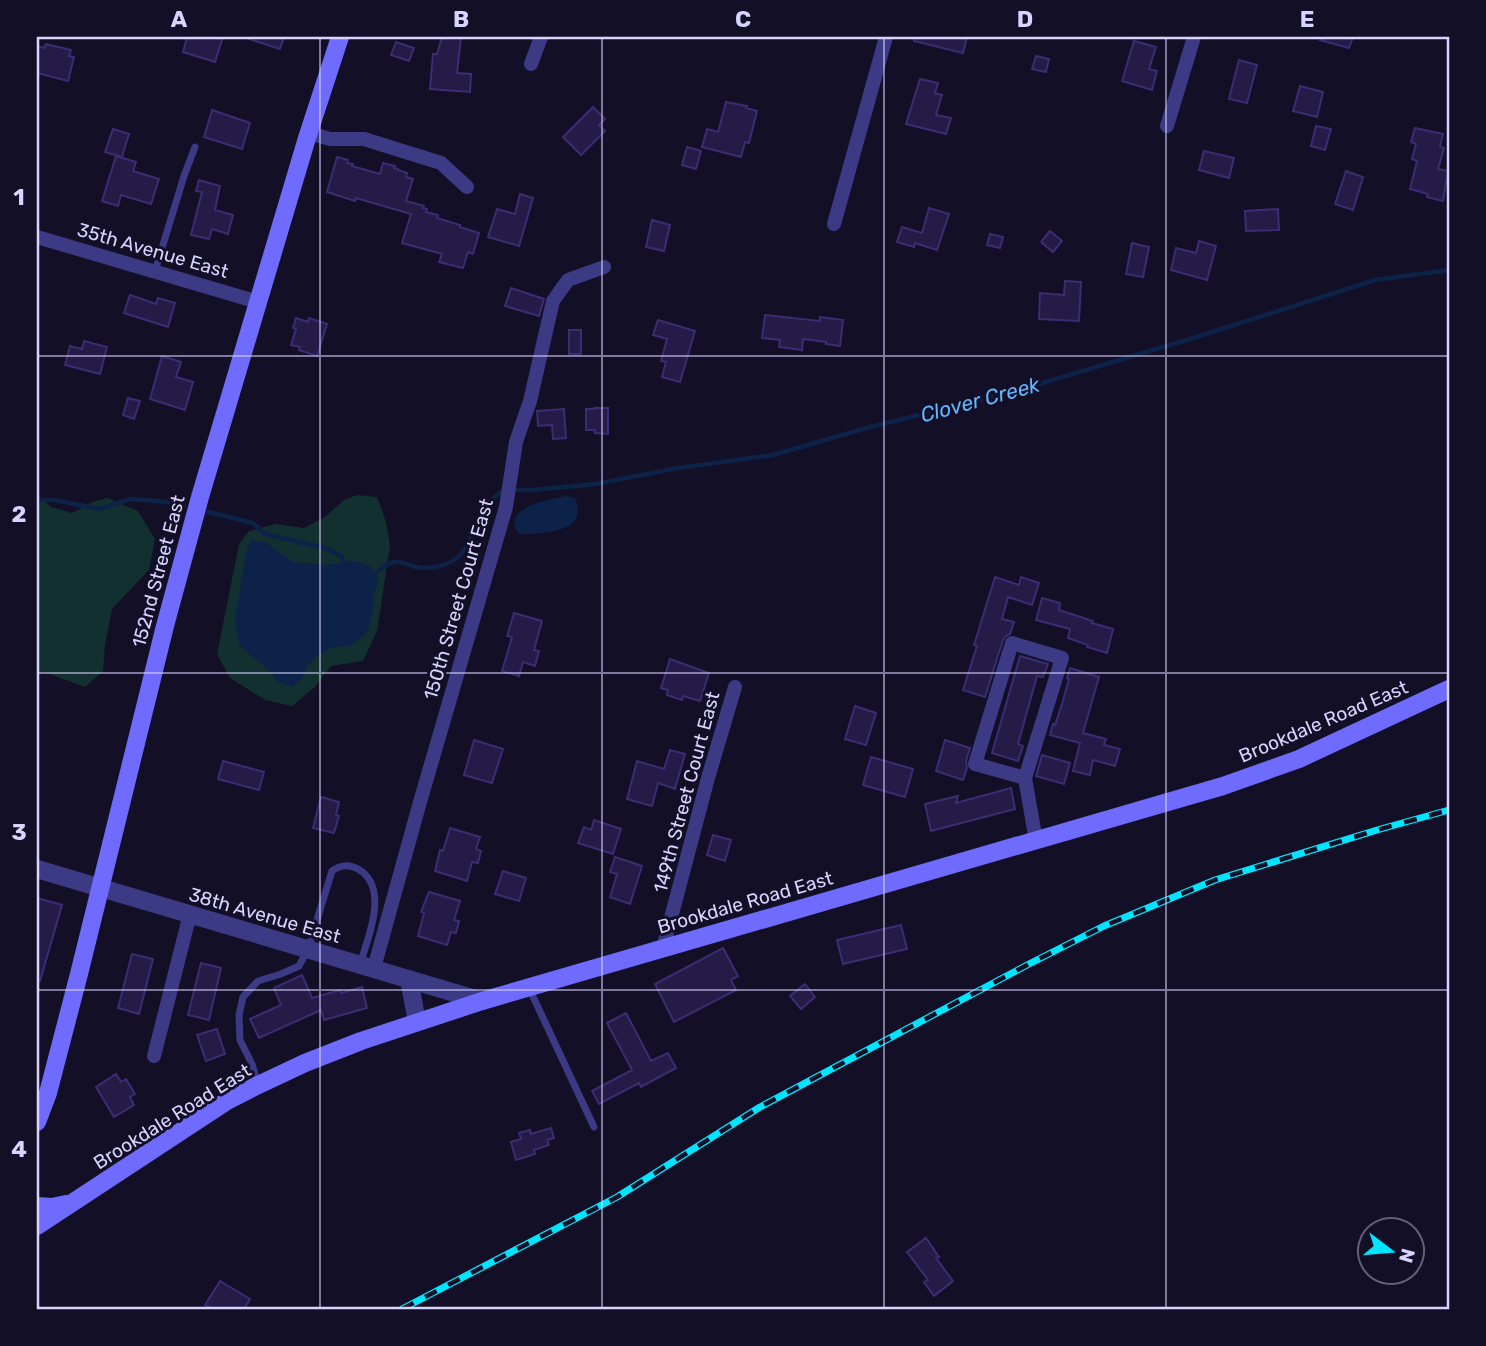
<svg xmlns="http://www.w3.org/2000/svg" width="1486" height="1346" font-family="Rubik,sans-serif">
<rect width="100%" height="100%" fill="#130f26"/>
<path fill="#12302f" d="M37 495 51 507 72 513 95 501 108 498 138 511 155 539 149 570 112 609 105 645 103 671 85 687 44 672 37 675Z
M357 495 377 497 386 522 390 546 377 631 363 661 331 666 315 687 292 706 265 700 230 678 217 654 239 544 249 531 276 524 304 528 325 517 344 500Z"/>
<path fill="#0c2248" d="M567 496 575 498C584 522 570 528 549 532 538 533 529 535 519 534 499 508 550 499 567 496Z
M251 540 265 542 293 562 327 565 354 561 370 566 379 580 374 592 373 610 368 631 354 644 332 648 319 654 307 666 302 679 292 687 278 682 267 669 239 645 235 618 247 549Z"/>
<g fill="none" stroke-linecap="round" stroke-linejoin="round">
<path stroke="#0c2248" stroke-width="4.5" d="M513 490H534L595 484 678 468 773 455 870 427 1009 393 1200 336 1375 280 1449 270
M37 500H55L99 509 131 499 168 502 184 506
M208 512 253 523 265 534 325 548 341 556 348 567
M372 575C380 571 385 563 395 562 402 561 410 565 416 567 428 569 444 567 454 560 471 549 473 524 485 509 490 502 497 494 504 490"/>
</g>
<path fill="#241b47" stroke="#3b2d73" stroke-width="2" d="M187 37H223L215 62 183 52Z
M249 37H284L280 49 249 39Z
M442 37H461L457 73 471 74 470 92 430 89 433 54H437Z
M914 37H967L963 53 914 41Z
M1321 37H1353L1349 48 1320 40Z
M1134 41 1156 47 1149 69 1157 71 1152 90 1122 81Z
M396 42 414 48 409 61 391 55Z
M46 44 71 50 69 56 74 57 68 81 37 73V46L44 48Z
M1036 56 1049 59 1046 72 1032 69Z
M1239 60 1257 65 1247 103 1229 99Z
M920 79 938 83 935 93 942 95 936 115 951 118 946 134 906 124Z
M1300 86 1323 92 1317 117 1293 111Z
M726 102 747 106 746 108 757 111 749 143 745 142 741 157 702 147 707 129 718 132Z
M593 107 605 119 599 125 605 131 581 155 563 137Z
M212 110 250 123 242 149 204 137Z
M1316 126 1331 129 1325 150 1311 146Z
M1415 128 1443 134 1440 147 1444 148 1438 169 1448 171 1443 201 1427 197 1428 194 1410 189 1417 161 1412 159 1416 144 1411 142Z
M113 129 129 134 122 157 105 152Z
M687 147 701 151 696 169 682 165Z
M1204 151 1234 158 1229 178 1199 170Z
M116 156 136 162 133 171 159 179 151 204 121 195 118 206 102 201Z
M337 157 348 160 347 163 353 164 352 166 380 174 383 163 395 166 394 168 398 169V170L407 173 406 177 413 179 406 201 424 206 423 208 427 209 426 212 438 215 437 218 460 225V227L479 233 473 254 468 252 463 268 439 262 442 254 402 243 411 214 356 198 355 201 327 192Z
M1346 171 1363 177 1353 210 1335 204Z
M199 180 220 186 215 210 233 215 228 234 212 229 209 239 191 235 202 192 196 191Z
M520 194 533 198 519 246 488 237 497 209 515 214Z
M929 208 949 214 937 250 915 243 914 247 897 242 902 227 922 233Z
M1278 209 1279 230 1246 231 1245 211Z
M652 220 670 225 664 251 646 247Z
M1050 231 1062 241 1053 252 1041 242Z
M990 234 1003 237 1000 248 987 245Z
M1199 241 1216 246 1207 280 1171 270 1176 248 1196 253Z
M1132 243 1149 247 1143 277 1126 274Z
M1065 281 1081 282 1079 321 1039 319 1040 293 1064 295Z
M511 288 544 299 539 316 505 306Z
M130 295 156 304 158 298 175 303 168 327 124 313Z
M765 315 820 321V317L843 320 840 346 826 344V342L803 339 802 350 779 347 780 340 762 338Z
M296 318 308 322 309 318 327 324 317 356 299 350 300 347 291 345 296 329 293 328Z
M658 320 695 331 680 382 662 377 666 362 661 361 667 339 653 335Z
M569 330H581V354H569Z
M84 341 107 347 100 374 65 365 70 346 82 349Z
M162 356 181 362 176 377 193 382 185 410 150 399Z
M128 398 140 401 134 419 123 415Z
M594 408H608V434L595 433V430H586V409H594Z
M564 409 566 438 553 439 552 425 538 426 537 411Z
M995 577 1019 585 1021 577 1039 583 1032 605 1008 597 1002 619 1014 622 1010 634 1006 636 1003 640 985 697 963 690 977 646 974 645Z
M1042 598 1060 603 1059 610 1093 621 1092 623 1113 629 1107 653 1087 647 1088 645 1068 638 1070 629 1036 620Z
M514 613 542 621 534 650 539 651 535 666 523 662 519 676 502 671 512 637 507 636Z
M1020 656 1048 664 1043 677 1037 676 1018 744 1023 746 1018 761 992 753Z
M670 659 709 673 700 701 683 696 682 700 667 695 668 690 661 688Z
M1070 668 1099 677 1083 733 1106 739 1104 745 1120 749 1115 766 1093 760 1090 775 1073 771 1080 743 1050 735 1053 724 1055 725 1062 704 1069 679 1067 678Z
M855 706 876 713 866 745 845 739Z
M474 740 503 749 492 783 464 775Z
M945 740 970 748 966 761 967 768 963 780 936 771Z
M670 750 685 754 675 789 658 783 652 806 627 799 637 761 664 769Z
M1042 755 1070 763 1064 784 1036 776Z
M871 757 913 769 905 797 863 785Z
M223 761 264 772 259 790 218 779Z
M1011 788 1015 809 931 831 925 804 958 796 956 803Z
M321 797 339 802 336 815 339 816 334 833 313 828Z
M594 820 621 829 613 854 578 843 584 827 591 830Z
M450 828 480 837 476 849 481 851 478 863 472 862 467 881 435 871 440 850 443 851Z
M713 835 731 840 725 861 707 855Z
M615 857 642 866 630 904 610 897 617 874 610 872Z
M503 871 526 878 519 901 495 894Z
M429 892 460 901 454 920 459 921 456 933 451 932 447 945 418 936 424 913 421 912Z
M37 898 62 905 40 981 37 980Z
M901 925 907 949 843 964 837 940Z
M723 948 738 976 731 980 736 990 674 1022 655 984Z
M132 954 153 959 139 1014 118 1008Z
M201 963 221 968 209 1020 188 1015Z
M302 975 312 998 340 990 341 993 362 987 367 1008 324 1020 321 1010 259 1038 250 1019 281 1005 274 988Z
M805 984 815 997 801 1009 790 996Z
M626 1013 651 1061 668 1053 676 1068 641 1087 639 1083 599 1104 592 1091 632 1070 607 1023Z
M217 1029 225 1054 206 1061 197 1035Z
M116 1074 121 1082 126 1079 135 1094 130 1097 134 1105 114 1117 96 1087Z
M551 1128 554 1138 547 1140 549 1145 534 1150 535 1154 516 1160 511 1142 521 1139 519 1133 530 1130 531 1134Z
M926 1238 939 1257 936 1258 953 1281 934 1296 924 1282 928 1280 907 1252Z
M220 1281 250 1299 244 1309H213L205 1305Z"/>
<g fill="none" stroke-linecap="round" stroke-linejoin="round">
<path stroke="#3d3a85" stroke-width="7" d="M155 271 184 176 195 147
M529 988 594 1127
M258 1084 252 1064 240 1040 239 1015 243 997 258 981 281 974 299 966 308 949 332 871C340 865 349 864 358 869 390 887 368 938 360 964"/>
<path stroke="#3d3a85" stroke-width="14" d="M531 64 541 37
M1167 126 1194 37
M309 133 330 139H364L441 163 467 187
M834 224 886 37
M37 237 258 302
M1025 778 975 764 1012 643 1062 658 1025 778 1036 841
M663 948 708 778 735 687
M374 968 420 802 506 507 516 442 530 401 553 301 568 280 604 267
M154 1056 190 914"/>
<path stroke="#3d3a85" stroke-width="18" d="M37 869 482 1001
M409 979 417 1022"/>
<path stroke="#6f6bff" stroke-width="18" d="M37 1122 48 1093 79 974 165 626 200 497 307 138 340 37
M37 1206 52 1207 66 1204
M37 1226 227 1101 256 1086 305 1063 361 1041 482 1001 1223 786 1299 759 1449 689"/>
<defs>
<path id="rail" d="M402 1309 617 1197 760 1107 1029 964 1104 926 1215 880 1377 830 1449 810"/>
</defs>
<use href="#rail" stroke="#00e5ff" stroke-width="7"/>
<use href="#rail" stroke="#130f26" stroke-width="4.5" stroke-dasharray="13" stroke-linecap="butt"/>
</g>
<path fill="none" stroke="#d9d4ff" stroke-width="2" stroke-opacity="0.55" d="M320 37V1309M602 37V1309M884 37V1309M1166 37V1309M37 356H1449M37 673H1449M37 990H1449"/>
<g text-anchor="middle" stroke-width="6" stroke-linejoin="round" paint-order="stroke">
<g font-size="19" fill="#d9d4ff" stroke="#130f26">
<text transform="translate(153 250) rotate(16)" y="7">35th Avenue East</text>
<text transform="translate(158 571) rotate(-75)" y="7">152nd Street East</text>
<text transform="translate(458 599) rotate(-74)" y="7">150th Street Court East</text>
<text transform="translate(1323 721) rotate(-23)" y="7">Brookdale Road East</text>
<text transform="translate(686 792) rotate(-75)" y="7">149th Street Court East</text>
<text transform="translate(745 902) rotate(-16)" y="7">Brookdale Road East</text>
<text transform="translate(265 915) rotate(16)" y="7">38th Avenue East</text>
<text transform="translate(172 1116) rotate(-32)" y="7">Brookdale Road East</text>
</g>
<g font-size="21" font-style="italic" fill="#62b6ff" stroke="#130f26">
<text transform="translate(980 400) rotate(-15)" y="7">Clover Creek</text>
</g>
</g>
<rect width="1486" height="1346" fill="none" stroke="#130f26" stroke-width="77"/>
<g transform="translate(1391 1251) rotate(106)"><circle r="33" fill="#130f26" stroke="#625e7d" stroke-width="2"/>
<path d="M0-5L12 26L0 18L-12 26Z" fill="#00e5ff"/>
<text y="-10" font-size="19" font-weight="bold" text-anchor="middle" fill="#d9d4ff">N</text>
</g>
<rect x="38" y="38" width="1410" height="1270" fill="none" stroke="#d9d4ff" stroke-width="2.5"/>
<g font-size="23" text-anchor="middle" font-weight="bold" fill="#d9d4ff">
<text x="179" y="27">A</text>
<text x="461" y="27">B</text>
<text x="743" y="27">C</text>
<text x="1025" y="27">D</text>
<text x="1307" y="27">E</text>
<text x="19" y="205">1</text>
<text x="19" y="522">2</text>
<text x="19" y="840">3</text>
<text x="19" y="1157">4</text>
</g>
</svg>
